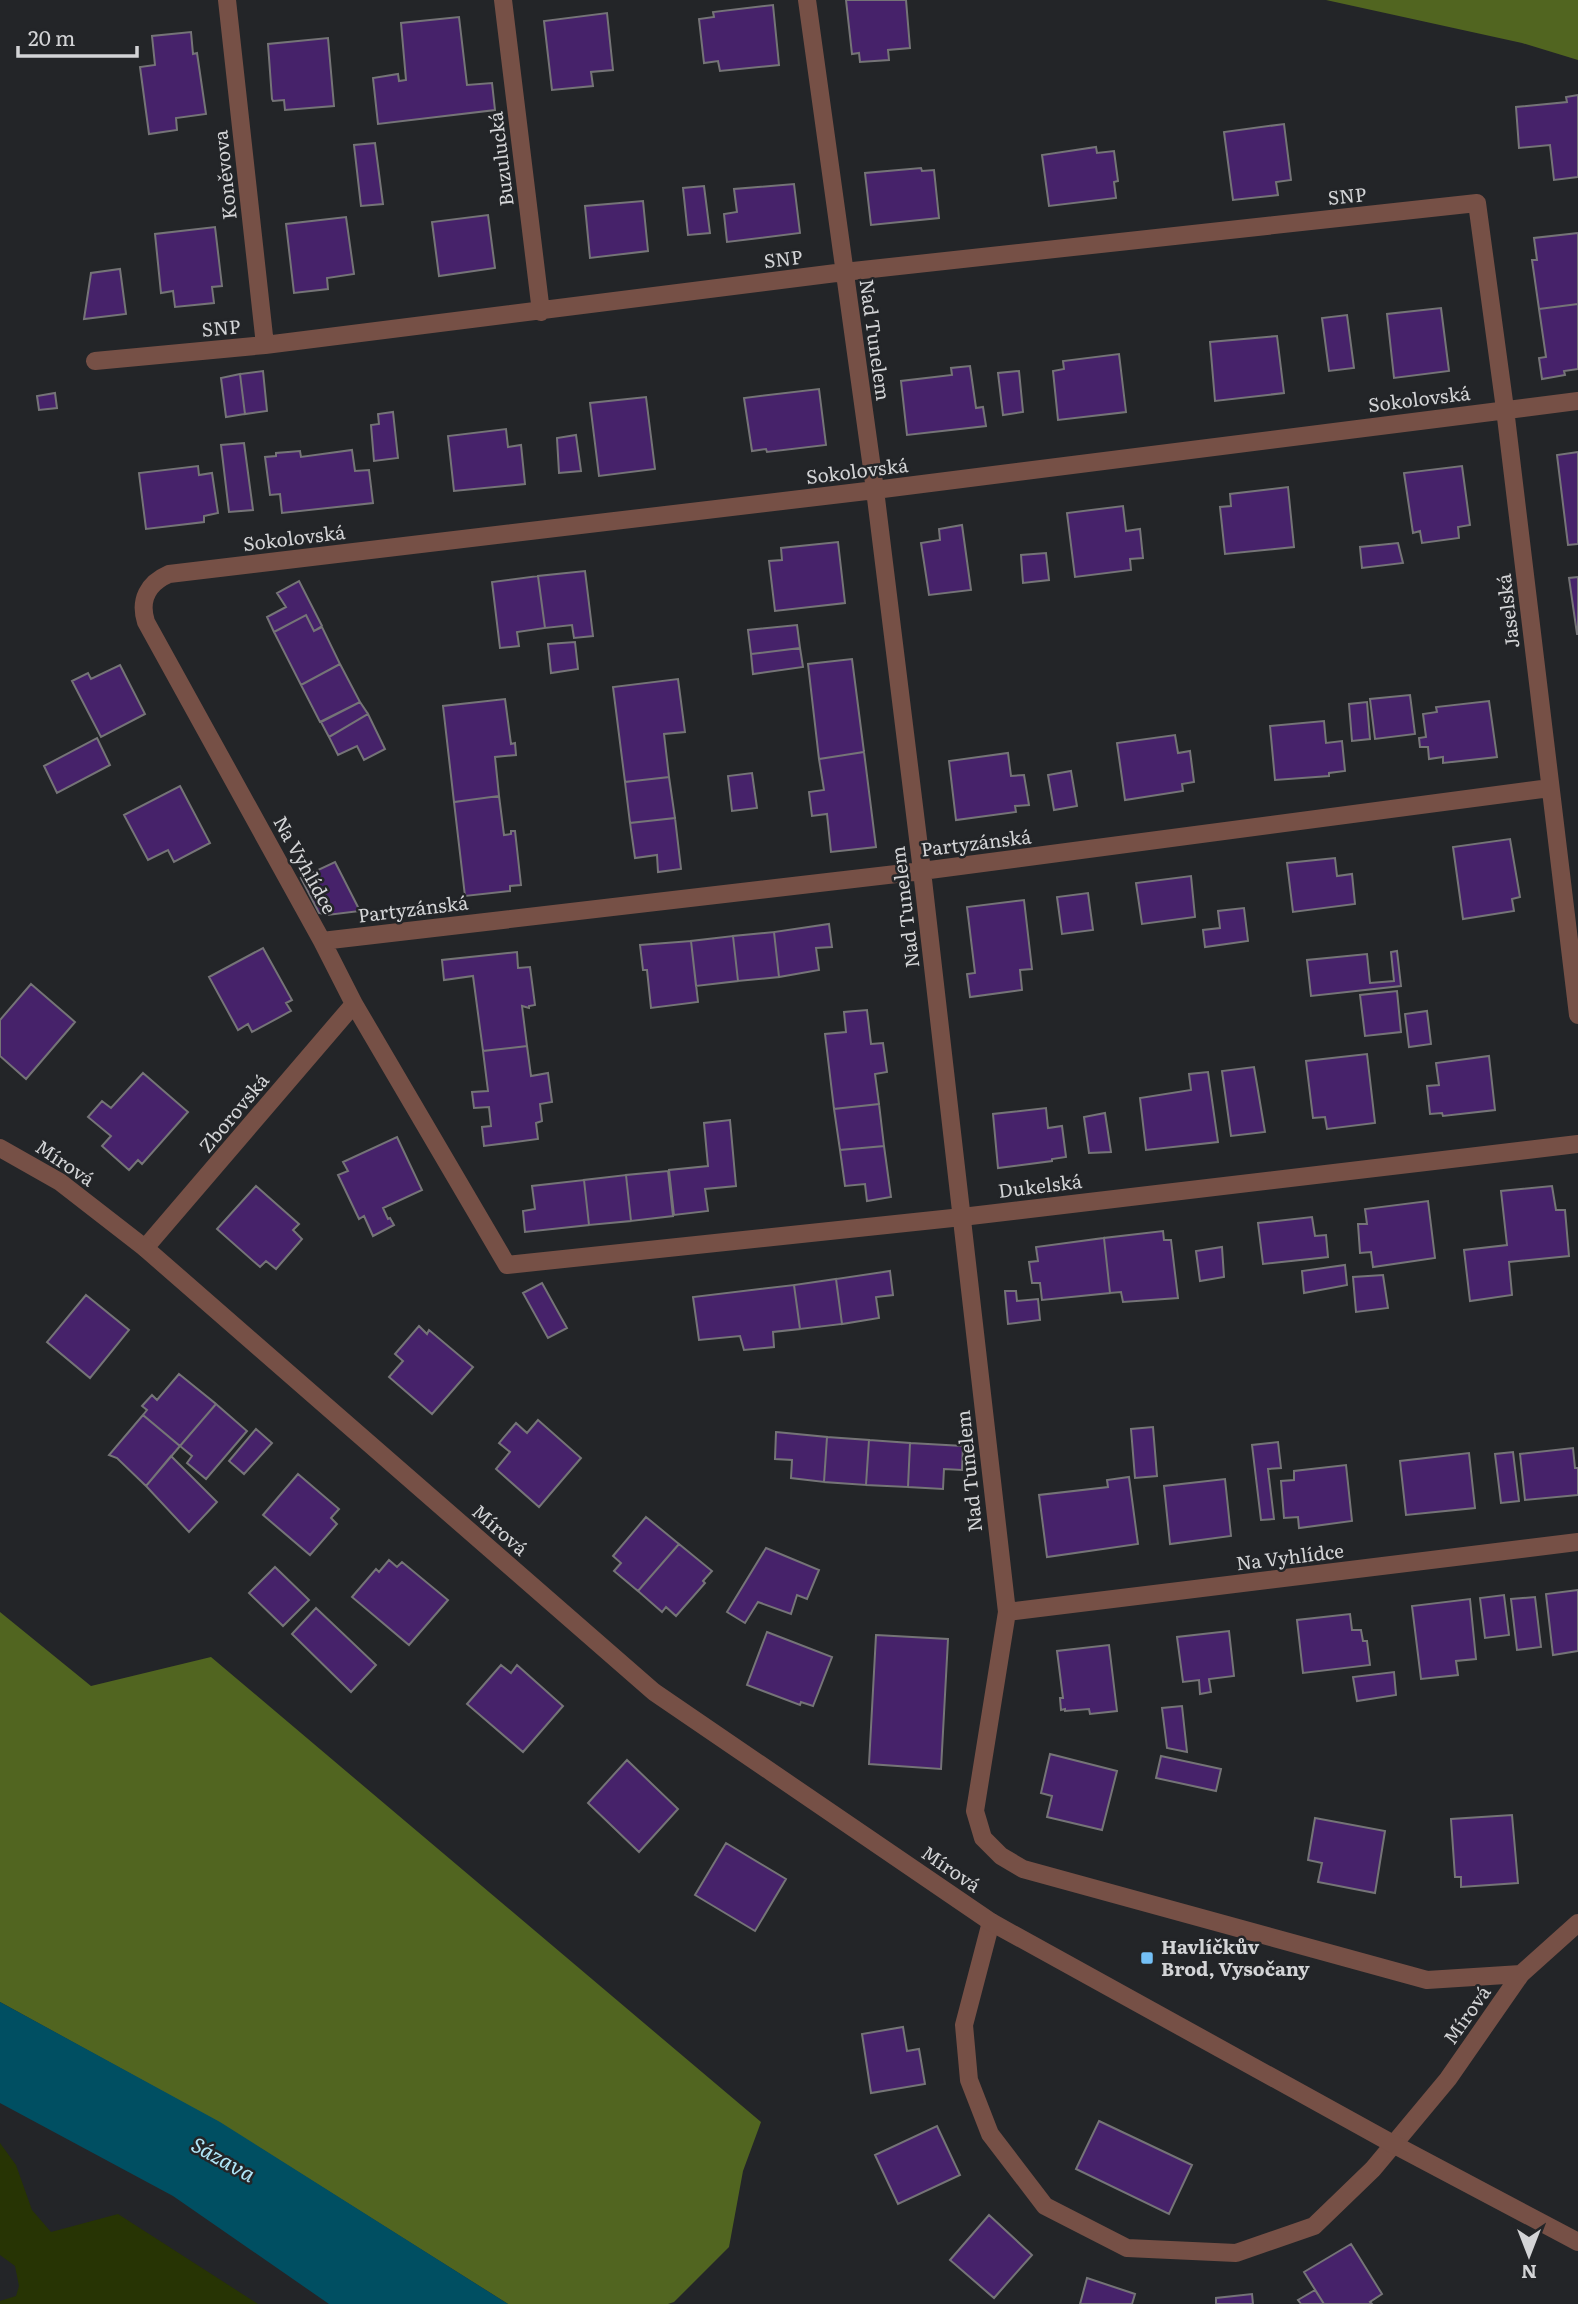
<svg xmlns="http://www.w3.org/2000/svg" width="1578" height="2304" font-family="Literata,serif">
<rect width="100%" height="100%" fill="#232528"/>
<path fill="#273404" d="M0 2143 16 2165 32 2210 51 2232 118 2214 258 2304H0V2301L16 2296 19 2286 15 2266 0 2255Z"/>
<path fill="#516520" d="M1326 0H1578V60L1522 43Z
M0 1612 91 1686 211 1657 761 2122 743 2171 729 2247 674 2302 668 2304H508L220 2123 0 2002Z"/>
<path fill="#004f62" d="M0 2002 220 2122 508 2304H329L173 2196 0 2103Z"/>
<path fill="#46226a" stroke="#757477" stroke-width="2" d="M846 0H906L910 48 888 50 889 60 860 62 859 53 852 54Z
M773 5 779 65 720 71 718 61 704 63 699 19 714 17 713 12Z
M607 13 613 70 591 72 593 86 552 90 544 21Z
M459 17 467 85 492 83 495 110 378 124 373 78 398 74 399 81 406 80 401 23Z
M191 32 193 54 197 53 206 114 176 118 177 130 149 134 140 67 155 65 152 36Z
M328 38 334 106 285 110 284 100 273 101 272 99 268 44Z
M1578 95V177L1554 180 1550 145 1519 148 1516 107 1567 102 1566 97Z
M1284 124 1291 180 1276 182 1278 195 1233 200 1224 132Z
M375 143 383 204 361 206 354 145Z
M1096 147 1097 153 1114 151 1118 181 1114 182 1116 198 1049 206 1042 155Z
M921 168 922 171 934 170 939 218 871 225 865 173Z
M794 184 800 233 727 242 724 214 737 212 734 189Z
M704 186 710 233 688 235 683 188Z
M643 201 648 251 590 258 585 206Z
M488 215 495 268 439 276 432 222Z
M346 217 354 274 327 278 328 289 294 293 286 224Z
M215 227 222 286 212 287 214 303 175 307 173 291 161 293 155 234Z
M1578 233V304L1539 309 1532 260H1537L1534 238Z
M120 269 126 314 84 319 91 273Z
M1578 304V369L1564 371 1565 375 1542 379 1539 358 1546 357 1539 309Z
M1441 308 1449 371 1394 378 1387 314Z
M1347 315 1354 368 1329 371 1322 318Z
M1277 336 1284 393 1215 401 1210 342Z
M1119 354 1126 412 1058 420 1053 371 1064 369 1063 361Z
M970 366 976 408 983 407 986 426 907 435 901 381 952 375 951 368Z
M263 371 267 411 245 414 240 374Z
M1019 371 1023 412 1003 415 998 373Z
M240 374 245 414 226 417 221 378Z
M819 389 826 445 767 452 766 449 752 451 744 398Z
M55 393 57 408 39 410 37 396Z
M646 397 655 469 599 476 590 403Z
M393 412 398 458 374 461 371 425 379 424 378 414Z
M506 429 508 447 521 445 525 484 454 491 448 436Z
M576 435 581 471 559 473 557 438Z
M244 443 253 510 229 512 221 445Z
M352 450 355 471 369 470 373 503 282 513 280 494 270 495 265 457 276 456V453L300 451 301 457Z
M1578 452V544L1568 545 1557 455Z
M198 466 199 475 212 473 218 513 204 516V522L146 529 139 473Z
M1462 466 1470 525 1458 527 1459 538 1422 543 1420 531 1413 533 1404 473Z
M1288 487 1294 547 1225 554 1220 507 1231 506 1230 494Z
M1123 506 1126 531 1140 529 1143 558 1130 559 1131 570 1075 577 1067 513Z
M962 525 971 590 929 595 921 543 940 540 939 529Z
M838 542 845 603 775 611 769 561 782 560 781 548Z
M1398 543 1403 563 1362 568 1360 547Z
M1046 553 1049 580 1023 583 1021 555Z
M585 571 593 636 574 638 572 625 545 628 538 576Z
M538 576 545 628 517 632 519 646 500 648 492 582Z
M1578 577V634H1577L1569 578Z
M299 581 322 626 314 631 306 615 274 632 267 617 286 607 277 593Z
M306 615 314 631 322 627 340 664 301 685 274 632Z
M797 625 800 648 751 654 748 630Z
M575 642 578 669 551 673 548 644Z
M800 648 803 667 753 674 751 654Z
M852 659 864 752 819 759 808 664Z
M340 664 360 702 320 722 301 685Z
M120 665 145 714 101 737 72 681 88 673 91 679Z
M678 679 685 732 664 734 669 777 625 782 613 687Z
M1410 695 1415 734 1375 739 1370 699Z
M505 699 511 744 515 743 516 755 495 757 499 796 454 802 443 706Z
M1489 701 1497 757 1443 763V757L1429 759 1428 747H1420L1419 738 1426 737 1423 714 1437 712 1436 707Z
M360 702 368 714 329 737 321 722Z
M1367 702 1370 739 1352 741 1349 704Z
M368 714 385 749 364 760 357 746 338 755 329 737Z
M1324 721 1326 743 1342 741 1345 771 1329 773V776L1275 780 1270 726Z
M1175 735 1178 753 1190 751 1194 782 1182 784 1183 791 1125 800 1117 743Z
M97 738 110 765 57 793 44 766Z
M864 752 876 847 831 852 827 814 812 816 809 792 824 790 819 759Z
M1008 753 1011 776 1024 775 1029 805 1015 806 1016 812 956 820 949 761Z
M1071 771 1077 806 1054 810 1048 775Z
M752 773 757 808 732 811 728 776Z
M669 777 675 818 630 823 625 782Z
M180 786 210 843 174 862 168 850 148 860 124 815Z
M499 796 504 835 511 834V831H515L521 885 510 886V891L465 896 454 802Z
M675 818 681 869 658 872 657 855 635 858 630 823Z
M1510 839 1520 897 1512 899 1514 911 1463 919 1453 847Z
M1335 858 1337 876 1352 874 1355 904 1293 912 1287 863Z
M335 862 360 911 327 915 319 913 301 878Z
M1191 876 1195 917 1142 924 1136 883Z
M1088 893 1093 930 1062 934 1057 897Z
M1024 900 1032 969 1020 970 1022 990 970 997 967 974 975 973 967 907Z
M1244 908 1248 941 1205 947 1203 930 1220 928 1218 911Z
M829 924 832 947 816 948 819 970 779 977 774 932Z
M774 932 779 977 738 981 733 936Z
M733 936 738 981 696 986 691 941Z
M691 941 698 1002 651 1008 647 970H643L640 945Z
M263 948 292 1000 286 1003 291 1011 252 1032 248 1024 238 1030 209 977Z
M1397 951 1401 986 1311 996 1307 960 1367 954 1370 983 1394 981 1391 952Z
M517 952 518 968 530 967 535 1005 529 1006V1008L522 1006 527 1046 483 1051 473 976 444 980 442 960Z
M31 984 75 1022 26 1079 0 1056V1020Z
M1397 991 1401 1032 1365 1036 1360 995Z
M867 1010 871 1044 883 1043 887 1072 875 1074 879 1104 834 1109 825 1034 846 1032 844 1012Z
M1427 1011 1431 1044 1409 1047 1405 1014Z
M527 1046 531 1076 548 1073 552 1102 540 1104 542 1121 536 1123 538 1139 484 1146 482 1127 491 1126 489 1107 474 1108 472 1092 488 1091 483 1051Z
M1367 1054 1375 1123 1327 1129 1325 1117 1313 1118 1306 1061Z
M1489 1056 1495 1110 1443 1116 1442 1113 1430 1114 1427 1086 1439 1085 1436 1063Z
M1254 1067 1265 1132 1231 1136 1222 1071Z
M1208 1072 1218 1142 1146 1150 1140 1098 1191 1090 1189 1074Z
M143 1073 188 1112 142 1164 138 1160 129 1170 102 1146 111 1136 88 1117 102 1101 111 1108Z
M879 1104 884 1146 840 1150 834 1109Z
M1046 1108 1048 1128 1062 1126 1066 1157 1052 1159V1161L998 1168 993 1114Z
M1105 1113 1111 1152 1089 1153 1084 1117Z
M730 1120 736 1186 705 1189 708 1211 674 1215 669 1170 708 1166 704 1123Z
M397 1137 422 1190 383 1208 388 1219 390 1218 394 1225 373 1236 364 1216 359 1219 338 1175 348 1171 343 1162Z
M884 1146 891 1197 867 1201 865 1184 845 1186 840 1150Z
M668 1171 673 1216 631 1221 626 1175Z
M626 1175 631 1221 589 1225 584 1180Z
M584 1180 589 1225 525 1232 523 1211 535 1209 532 1186Z
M256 1186 299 1224 293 1230 302 1239 276 1269 266 1261 260 1267 217 1229Z
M1552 1186 1556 1210H1565L1569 1256 1509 1262 1512 1295 1470 1301 1464 1250 1507 1245 1501 1191Z
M1428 1201 1435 1258 1373 1267 1371 1252 1360 1253 1358 1224H1367L1365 1209Z
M1312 1217 1315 1236 1326 1235 1328 1257 1263 1264 1258 1223Z
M1163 1231 1164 1240H1171L1178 1298 1123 1302 1121 1292 1110 1293 1104 1238Z
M1104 1238 1110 1293 1042 1300 1040 1283H1032L1029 1262 1038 1261 1036 1247Z
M1222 1247 1224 1277 1200 1281 1196 1251Z
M1345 1265 1347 1285 1304 1293 1302 1271Z
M890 1271 893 1295 876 1297 879 1318 842 1324 836 1279Z
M1383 1275 1388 1308 1356 1312 1353 1277Z
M836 1279 842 1324 800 1329 794 1285Z
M542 1283 567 1328 548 1338 523 1293Z
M794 1285 800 1329 773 1332 774 1347 744 1350 740 1336 699 1340 693 1297Z
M1005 1291H1016L1017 1301 1038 1299 1040 1320 1008 1324Z
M86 1295 129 1330 90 1378 47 1342Z
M419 1326 427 1334 429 1330 473 1367 432 1414 389 1377 403 1361 395 1354Z
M179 1374 216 1404 180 1446 143 1415 147 1410 142 1406 152 1395 157 1400Z
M216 1404 247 1431 206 1479 187 1463 192 1456 180 1446Z
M143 1415 180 1446 146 1486 117 1458 109 1455Z
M538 1420 581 1458 539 1507 496 1469 510 1452 499 1443 516 1423 527 1433Z
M1153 1427 1157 1476 1135 1478 1131 1429Z
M256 1429 272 1443 244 1474 229 1461Z
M776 1432 827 1437 824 1482 791 1478 792 1460 775 1459Z
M827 1437 869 1440 866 1485 824 1482Z
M869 1440 910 1443 908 1487 866 1485Z
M1278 1442 1281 1468 1268 1469 1274 1519 1261 1520 1252 1445Z
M910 1443 963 1446 962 1470 944 1469 943 1489 908 1487Z
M1573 1448 1575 1468H1578V1495L1525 1500 1520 1454Z
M1513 1452 1519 1501 1501 1503 1495 1454Z
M1469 1453 1475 1508 1406 1515 1400 1461Z
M171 1456 217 1502 189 1532 146 1486Z
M1346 1465 1352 1521 1299 1528 1298 1517 1284 1518 1281 1481 1294 1480V1471Z
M298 1474 339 1509 331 1518 337 1524 310 1555 263 1515Z
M1129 1477 1138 1544 1047 1557 1039 1495 1108 1487 1107 1480Z
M1225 1479 1231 1536 1170 1544 1164 1486Z
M646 1517 679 1544 638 1591 614 1571 621 1563 613 1556Z
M679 1544 712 1571 703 1581 705 1583 676 1616 666 1607 662 1612 638 1591Z
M766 1548 819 1570 807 1599 797 1595 791 1614 758 1602 745 1623 727 1612Z
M389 1560 397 1567 402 1562 448 1600 409 1645 352 1597 376 1569 379 1572Z
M275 1567 309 1600 283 1626 249 1593Z
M1578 1590V1651L1553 1655 1546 1594Z
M1504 1595 1509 1635 1485 1638 1480 1598Z
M1535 1597 1541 1647 1517 1650 1511 1599Z
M1470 1599 1476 1659 1456 1661 1458 1675 1421 1679 1412 1606Z
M316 1608 376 1665 351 1692 292 1634Z
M1350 1614 1352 1630H1361L1363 1641H1367L1370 1665 1303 1673 1297 1620Z
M1229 1631 1234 1676 1209 1679 1211 1692 1200 1694 1199 1680 1183 1682 1177 1637Z
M767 1632 832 1657 813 1706 801 1702 800 1705 747 1685Z
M876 1635 948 1639 941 1769 869 1764Z
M1109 1645 1117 1711 1090 1714 1089 1709 1065 1711V1709L1061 1710 1060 1698H1063L1057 1651Z
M501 1665 511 1673 517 1665 563 1706 523 1752 467 1704Z
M1394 1672 1396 1695 1357 1701 1353 1677Z
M1182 1706 1187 1752 1167 1748 1162 1708Z
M1050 1754 1117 1771 1102 1830 1047 1817 1052 1796 1041 1793Z
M1161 1756 1221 1769 1216 1791 1156 1778Z
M627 1760 678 1809 639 1852 588 1803Z
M1512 1815 1518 1883 1461 1887V1877H1455L1451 1819Z
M1315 1818 1385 1831 1375 1893 1318 1882 1322 1863 1308 1860Z
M726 1843 786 1879 755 1931 695 1895Z
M903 2027 907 2051 919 2049 925 2084 871 2093 862 2034Z
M1099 2121 1192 2165 1169 2214 1076 2169Z
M937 2126 960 2175 898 2204 875 2155Z
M989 2215 1032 2255 994 2298 950 2260Z
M1351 2244 1382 2294 1370 2302 1372 2304H1324L1304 2272Z
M1087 2278 1135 2294 1132 2304H1080Z
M1315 2290 1324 2304H1301L1298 2300Z
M1252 2294 1253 2304H1216V2298Z"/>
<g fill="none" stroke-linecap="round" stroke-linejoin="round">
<path stroke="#765046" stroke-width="18" d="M227 0 265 345
M503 0 541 312
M807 0 875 490 922 871 1007 1612 975 1811 983 1838 1001 1856 1023 1869 1427 1980 1521 1974
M95 361 265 345 844 272 1477 203 1505 409 1578 1015
M1578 401 875 490 169 574C148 583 139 600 146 622L322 941 354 1004 507 1265 962 1217 1578 1144
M322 941 922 871 1550 788
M145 1248 354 1004
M1007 1612 1578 1542
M991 1922 964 2025 969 2080 990 2134 1045 2206 1127 2248 1236 2253 1314 2226 1373 2169 1448 2079 1521 1974 1578 1923"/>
<path stroke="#765046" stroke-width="18" d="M0 1148 60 1182 145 1248 654 1692 991 1922 1393 2144 1578 2242"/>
</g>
<rect fill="#74c0f6" stroke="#232528" stroke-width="2.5" x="1140" y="1951" width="14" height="14" rx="3.5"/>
<g text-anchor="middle" stroke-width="5" stroke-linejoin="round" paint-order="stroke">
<g font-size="19" fill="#d3d4d6" stroke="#232528">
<text transform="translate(501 159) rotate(-97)" y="7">Buzulucká</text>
<text transform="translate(225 175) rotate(-96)" y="7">Koněvova</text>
<text transform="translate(1347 196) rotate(-6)" y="7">SNP</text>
<text transform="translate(783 259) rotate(-7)" y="7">SNP</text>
<text transform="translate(221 328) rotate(-5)" y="7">SNP</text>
<text transform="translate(875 340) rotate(82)" y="7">Nad Tunelem</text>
<text transform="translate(1419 399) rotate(-7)" y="7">Sokolovská</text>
<text transform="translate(857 471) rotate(-7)" y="7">Sokolovská</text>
<text transform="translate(294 538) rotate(-7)" y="7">Sokolovská</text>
<text transform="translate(1508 611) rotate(-97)" y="7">Jaselská</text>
<text transform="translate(976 843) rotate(-7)" y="7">Partyzánská</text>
<text transform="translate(305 865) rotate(61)" y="7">Na Vyhlídce</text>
<text transform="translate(905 907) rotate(-97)" y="7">Nad Tunelem</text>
<text transform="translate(413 909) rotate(-7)" y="7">Partyzánská</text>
<text transform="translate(234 1113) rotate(-50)" y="7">Zborovská</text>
<text transform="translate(65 1163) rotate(34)" y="7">Mírová</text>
<text transform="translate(1040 1186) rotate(-7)" y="7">Dukelská</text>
<text transform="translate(969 1471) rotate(-96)" y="7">Nad Tunelem</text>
<text transform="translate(500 1530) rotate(41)" y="7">Mírová</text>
<text transform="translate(1290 1557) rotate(-7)" y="7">Na Vyhlídce</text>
<text transform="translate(951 1869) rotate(34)" y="7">Mírová</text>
<text transform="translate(1467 2015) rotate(-55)" y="7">Mírová</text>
</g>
<g font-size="19" font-weight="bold" fill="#d3d4d6" stroke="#232528" text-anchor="start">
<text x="1161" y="1954">Havlíčkův<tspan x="1161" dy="22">Brod, Vysočany</tspan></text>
</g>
<g font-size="21" font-style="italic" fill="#b1e7f9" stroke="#232528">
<text transform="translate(223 2160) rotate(29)" y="7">Sázava</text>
</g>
</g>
<g transform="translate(1529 2255) rotate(180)" stroke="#232528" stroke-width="5" paint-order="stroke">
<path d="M0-5L12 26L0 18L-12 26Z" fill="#d3d4d6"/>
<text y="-10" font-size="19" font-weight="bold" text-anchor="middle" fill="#d3d4d6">N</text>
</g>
<path d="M18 46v10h119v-10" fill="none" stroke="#d3d4d6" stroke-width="3.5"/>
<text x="28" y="46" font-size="21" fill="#d3d4d6" stroke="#232528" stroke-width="5" paint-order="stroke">20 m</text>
</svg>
